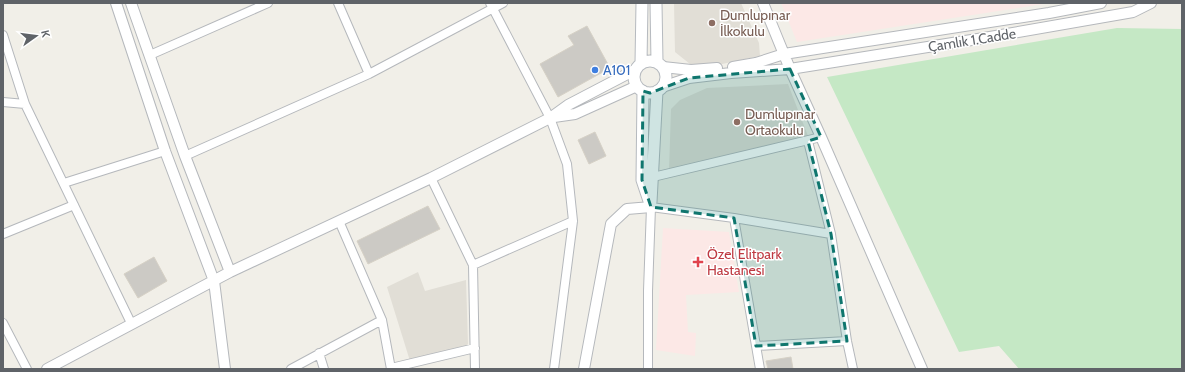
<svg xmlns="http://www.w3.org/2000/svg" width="1185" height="372" font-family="Cabin,sans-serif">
<rect width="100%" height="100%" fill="#f1efe8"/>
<path fill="#e1ded6" d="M674 3H741L759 43 760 56 708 67 690 64 675 52Z
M788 84 808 136 669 171 671 109 680 100 707 88Z
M418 272 425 291 466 280 468 344 465 348 410 361 387 287Z"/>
<path fill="#fce8e6" d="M781 3H1050L797 42Z
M663 228 729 232 739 292 686 295 688 332 696 333 695 356 656 350Z"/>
<path fill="#c5e8c5" d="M1117 28 1182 29V369H1019L999 346 959 352 827 77Z"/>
<path fill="#cccac5" stroke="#d6d1c6" d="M587 26 610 68 558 97 540 64 574 45 568 36Z
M595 132 606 156 589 164 578 140Z
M428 206 440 229 368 264 357 241Z
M154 257 167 281 138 298 124 274Z
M791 357 793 369H768L766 361Z"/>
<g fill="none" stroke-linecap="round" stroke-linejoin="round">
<defs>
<path id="minor" d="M338 3 369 74
M490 3 550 118 567 164 573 221 554 369
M3 35 25 104 131 323
M150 55 268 3
M3 102 25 104
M808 141 831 234 847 341 853 369
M185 156 369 74 503 3
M653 177 821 137
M431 178 473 265 475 369
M64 183 165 151
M734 218 760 369
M339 221 382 320 391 369
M3 234 74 205
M473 265 573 221
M3 323 27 369
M756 346 847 341
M319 353 324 369
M391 368 475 348
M291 369 382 320
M648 369V291L651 207 734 218 831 234"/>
<path id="tertiary" d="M116 3 165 151 214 281 225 369
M131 3 185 156 230 272
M763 3 790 69 821 137 922 369
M663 67 691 70 717 68
M733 67 756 63 784 54 1049 13 1101 3
M662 87 689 78 731 73 790 69 984 38 1133 12 1151 3
M554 117 575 114 637 86
M47 369 230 272 431 178 550 118 568 105 635 70
M584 369 611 224 627 209 651 207"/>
<path id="secondary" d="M656 3 657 62
M634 77a16 16 0 1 1 32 0a16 16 0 1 1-32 0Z
M641 63 642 3
M643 91 642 180 651 207
M651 202 657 91"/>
</defs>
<use href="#minor" stroke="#b5b8bc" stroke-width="10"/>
<use href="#tertiary" stroke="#b5b8bc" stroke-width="12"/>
<use href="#secondary" stroke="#b6babf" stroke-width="13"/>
<use href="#minor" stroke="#fff" stroke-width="8"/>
<use href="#tertiary" stroke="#fff" stroke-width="10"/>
<use href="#secondary" stroke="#fff" stroke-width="11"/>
</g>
<path fill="#0f766e" fill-opacity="0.2" stroke="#0f766e" stroke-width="3" stroke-dasharray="8 5" stroke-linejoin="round" d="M790 69 821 137 808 141 831 234 847 341 756 346 734 218 651 207 642 180 643 91 650 93 689 78Z"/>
<g fill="#8d6e63" stroke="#fff" stroke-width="1.5">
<circle cx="712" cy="23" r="4"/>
<circle cx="737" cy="122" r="4"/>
</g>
<circle fill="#3f7fe0" stroke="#fff" stroke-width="1.5" cx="595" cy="70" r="4"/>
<path fill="#e0444e" stroke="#fff" stroke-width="1.5" d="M696 256h4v4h4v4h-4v4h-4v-4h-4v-4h4z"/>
<g text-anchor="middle" stroke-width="3" stroke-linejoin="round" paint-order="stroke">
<g font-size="14" fill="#785e54" stroke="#fff" text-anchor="start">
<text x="720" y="20">Dumlupınar<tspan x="720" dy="16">İlkokulu</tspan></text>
<text x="745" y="119">Dumlupınar<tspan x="745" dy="16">Ortaokulu</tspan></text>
</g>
<g font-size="14" fill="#5f6368" stroke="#fff">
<text transform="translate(972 40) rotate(-9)" y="5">Çamlık 1.Cadde</text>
</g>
<g font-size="14" fill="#366cbe" stroke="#fff" text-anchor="start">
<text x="603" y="75">A101</text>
</g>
<g font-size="14" fill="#be3a42" stroke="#fff" text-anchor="start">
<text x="707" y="259">Özel Elitpark<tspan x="707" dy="16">Hastanesi</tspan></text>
</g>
</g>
<rect width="1185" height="372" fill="none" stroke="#5f6368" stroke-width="8"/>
<g transform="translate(36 36) rotate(76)" stroke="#ffffff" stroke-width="3" paint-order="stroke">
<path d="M0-3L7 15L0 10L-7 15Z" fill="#5f6368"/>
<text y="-6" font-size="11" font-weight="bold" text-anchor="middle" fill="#5f6368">K</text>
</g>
</svg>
